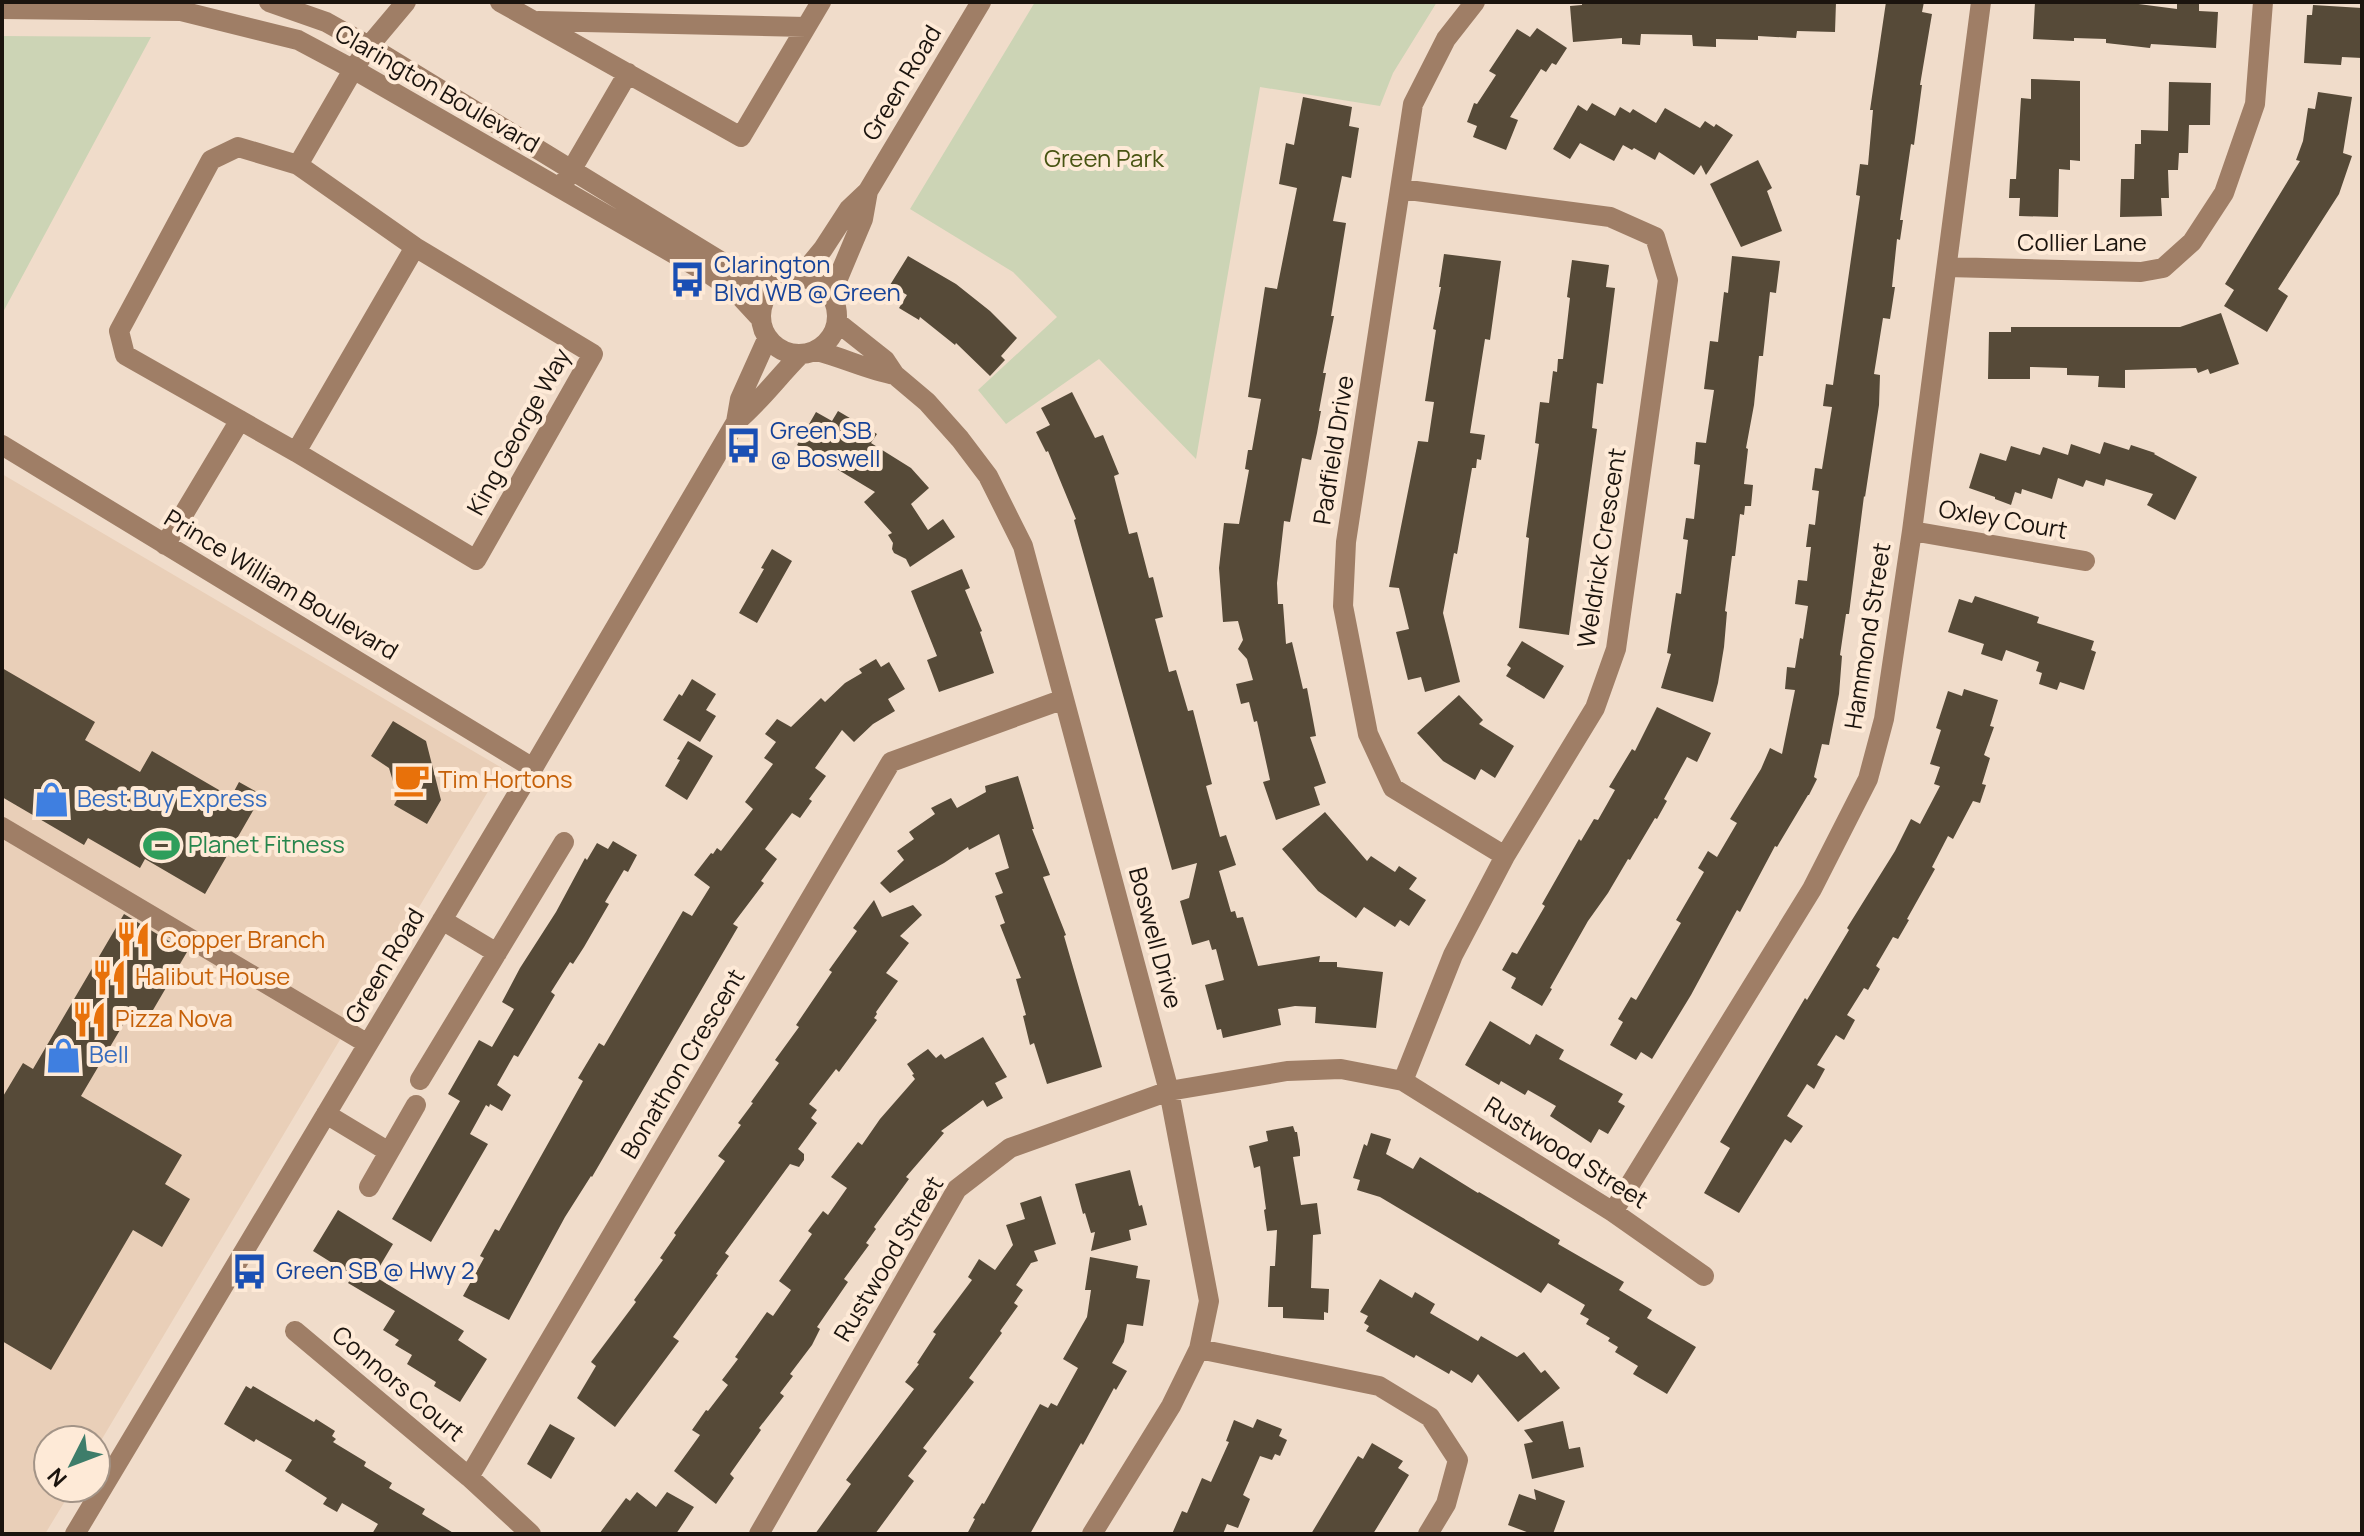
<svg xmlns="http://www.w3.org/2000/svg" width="2364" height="1536" font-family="Manrope,sans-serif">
<rect width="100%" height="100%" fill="#f0dcca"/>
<path fill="#e9cfb8" d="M2 474 502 768 96 1449V1440H48V1488H73L45 1534H2Z"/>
<path fill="#ccd4b5" d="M1035 2H1437L1393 73 1380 106 1260 87 1196 459 1099 359 1006 424 978 390 1057 317 1013 272 910 209Z
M2 36 151 37 2 314Z"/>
<path fill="#564a38" d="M1582 2H1836L1835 32 1797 31 1796 38 1758 36V40L1716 39V47L1693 46 1692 35 1641 34 1640 45 1622 44V38L1573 42 1570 6 1582 5Z
M1886 2H1924L1922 12 1932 14 1920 85H1922L1914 145 1911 144 1900 220H1903L1900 240 1897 239 1892 287H1895L1890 319 1883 318 1874 374 1880 375 1879 405 1865 497 1864 496 1849 614H1846L1840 655 1842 656 1839 694 1829 745 1822 744 1814 777 1817 779 1809 795H1808L1777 847 1775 846 1740 912 1737 910 1691 995 1652 1059 1641 1052 1636 1060 1610 1045 1623 1022 1618 1019 1631 997 1636 1000 1681 923 1676 920 1704 872 1698 868 1708 851 1717 857 1737 823 1730 819 1761 769 1770 748 1782 754 1795 690 1785 689 1787 667 1795 668 1800 638 1803 639 1808 606 1795 604 1798 580 1807 581 1811 547H1806L1809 524 1815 525 1819 491 1812 490 1815 468 1822 469 1832 407 1823 406 1826 384 1833 385 1860 196 1856 195 1860 164 1868 165 1873 110H1870Z
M2035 2H2123L2177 9V2H2199V11L2218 12 2216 48 2151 44 2150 48 2106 43V39L2074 38V41L2033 39Z
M2313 5 2362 8V58L2342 57 2341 65 2304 63 2307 15H2312Z
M1537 28 1567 48 1556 65 1552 63 1546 72 1541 69 1510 117 1518 120 1506 150 1473 137 1477 126 1467 122 1474 103 1477 104 1496 75 1489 71 1517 29 1530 37Z
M2031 79 2080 81V161L2070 160V170L2059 169 2058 217 2019 216 2020 198H2009L2010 179H2016L2021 98 2031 99Z
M2169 82 2211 83 2210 125H2189L2188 153H2179L2178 170H2168L2169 198H2161L2162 216 2120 217 2121 179H2134L2135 144H2141V130L2168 131Z
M2318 92 2352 97 2343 153 2352 156 2339 194 2278 289 2288 296 2267 332 2224 306 2234 290 2225 284 2300 161 2296 160 2303 141 2308 108 2315 109Z
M1303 97 1352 107 1349 126 1359 128 1351 178 1342 176 1333 221 1346 223 1331 316H1334L1323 373H1326L1319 411H1321L1317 433 1311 460 1302 458 1290 522 1284 521 1277 583 1278 604H1283L1286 644 1292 642 1303 689 1307 688 1316 736 1310 737 1326 783 1314 787 1320 805 1276 820 1263 782 1270 780 1257 721 1254 722 1249 702 1241 704 1236 684 1253 680 1247 659 1238 649 1243 640 1238 621 1223 622 1219 568 1224 523 1239 524 1249 470 1245 469 1248 450H1252L1261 399 1248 397 1265 287 1277 289 1297 188 1279 184 1286 143 1294 145Z
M1592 103 1615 116 1620 107 1630 113 1633 109 1656 123 1665 108 1700 128 1705 121 1714 127 1716 124 1733 135 1706 175 1701 165 1694 175 1659 152 1655 160 1634 148 1632 150 1623 145 1614 161 1580 143 1570 159 1553 149 1578 105 1587 111Z
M1758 160 1772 188 1767 191 1782 231 1741 247 1710 184Z
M1444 254 1501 261 1490 340 1485 339 1470 433 1485 435 1481 460 1477 459 1476 468H1472L1457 554 1454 553 1443 613 1460 682 1425 692 1421 677 1408 680 1396 632 1409 629 1399 588 1389 587 1418 441 1428 442 1434 402 1425 401 1436 330 1433 329 1441 287H1439Z
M908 256 956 284 990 311 1017 338 1001 356 1005 360 990 376 956 343 955 345 920 317 919 320 899 308 907 295 890 285Z
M1732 256 1780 261 1776 293 1770 292 1763 356H1759L1754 405 1746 448 1748 449 1744 484 1753 485 1751 506H1745L1744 515 1740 514 1735 556H1732L1725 611 1727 612 1724 647 1718 683 1713 702 1661 688 1671 654 1667 653 1676 593 1681 594 1688 540 1683 539 1686 518 1694 519 1700 465 1694 464 1696 442 1706 443 1714 390 1704 389 1710 341 1718 342 1724 292 1728 293Z
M1572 260 1609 265 1606 287 1615 288 1603 384 1597 383 1592 428 1597 429 1569 635 1519 628 1529 538 1526 537 1539 444 1535 443 1540 402 1549 403 1553 371 1557 372 1558 359H1563L1570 298 1567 297Z
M2221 313 2239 364 2210 374 2208 369 2198 373 2196 368 2125 370V388L2098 387 2099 376 2067 375V368L2030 367V379H1988L1989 332H2011V327H2180Z
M1072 392 1095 438 1103 435 1119 474 1114 476 1129 534 1137 532 1149 578 1153 577 1163 617 1155 619 1169 672 1176 670 1188 711 1193 710 1212 784 1206 786 1220 837 1226 835 1236 865 1219 871 1231 912 1235 911 1237 918 1243 917 1258 966 1320 956 1319 962H1337V967L1383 972 1376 1028 1315 1023 1316 1007 1295 1006 1278 1009 1281 1025 1223 1038 1221 1029 1217 1030 1205 985 1224 980 1216 949 1212 950 1209 940 1192 945 1180 901 1189 898 1197 863 1172 870 1074 520 1076 519 1048 451 1046 452 1036 432 1050 425 1041 408Z
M838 411 877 434 871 443 911 468 929 488 911 504 928 530 943 519 955 537 910 567 906 559 894 553 892 549 893 543 888 535 892 533 864 502 875 492 797 445 816 412 832 421Z
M2104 442 2129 450 2131 445 2155 453 2154 454 2197 477 2175 520 2147 505 2153 494 2106 479 2104 486 2086 480 2083 487 2058 478 2052 499 2022 489 2021 494 2015 492 2011 505 1995 499V497L1969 488 1980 453 2006 461 2011 446 2040 455 2043 447 2068 455 2071 444 2100 454Z
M772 549 792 561 757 623 739 613 764 569 761 568Z
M962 569 970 588 965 590 982 631 980 632 994 673 939 692 927 660 937 656 911 591Z
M1975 596 2039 617 2037 623 2094 641 2091 650 2096 652 2084 690 2060 682 2057 690 2039 684 2042 673 2036 671 2039 662 2006 650 2002 661 1981 654 1984 644 1948 632 1959 599 1972 603Z
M1522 641 1564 666 1544 699 1506 676 1511 668 1507 665Z
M876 659 881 667 889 662 905 689 888 699 895 711 873 724 854 742 842 730 815 768 826 776 809 799 812 801 800 818 792 813 765 849 777 859 761 881 764 883 733 924 738 927 592 1177 591 1176 565 1217 509 1320 463 1296 484 1258 480 1256 495 1229 499 1231 583 1081 578 1078 599 1043 604 1046 683 911 692 916 710 887 694 875 711 853 713 854 717 848 721 851 753 809 745 802 773 764 764 758 776 742 765 734 777 719 791 727 821 698 825 702 845 683 862 673 859 669Z
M2 668 95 722 85 740 140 772 152 751 231 797 239 782 262 795 205 894 145 859 140 868 88 838 84 845 2 797Z
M692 679 716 694 706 710 716 716 700 742 663 720 679 694 682 696Z
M1964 689 1998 700 1990 726 1994 727 1984 755 1990 758 1982 784 1986 785 1980 803 1973 801 1953 839 1948 836 1932 867 1935 869 1907 919 1909 920 1898 939 1893 937 1876 966 1880 969 1868 990 1864 988 1847 1015 1855 1020 1844 1040 1836 1035 1817 1065 1825 1069 1814 1089 1807 1084 1787 1116 1803 1126 1791 1143 1785 1139 1739 1213 1704 1193 1730 1148 1720 1142 1805 998 1807 1000 1849 930 1847 928 1895 851 1911 819 1920 824 1940 786 1934 784 1940 767 1930 764 1941 730 1936 728 1948 691 1962 696Z
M1459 695 1483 720 1479 724 1514 746 1495 778 1481 769 1475 780 1443 761 1417 733Z
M1657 707 1711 733 1697 762 1687 757 1664 799 1667 801 1657 819 1655 818 1630 860 1628 859 1608 893 1588 921 1550 988 1552 989 1542 1006 1511 988 1516 978 1502 970 1512 952 1517 954 1545 906 1542 904 1579 839 1581 841 1594 819 1598 820 1615 790 1609 787 1632 749 1635 751Z
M393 721 426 741 441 800 427 824 394 805 398 798 389 768 371 756Z
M688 741 713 756 687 800 665 786 680 760 677 759Z
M1018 776 1034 829H1032L1050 875 1043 877 1066 935 1064 936 1102 1067 1047 1084 1034 1043 1030 1045 1023 1016 1026 1015 1016 979 1021 978 1000 925 1005 923 995 896 1003 893 995 873 1009 868 999 834 969 850 968 847 944 863 890 893 880 883 904 860 897 851 914 839 909 832 935 814 931 808 951 798 957 808 986 792 985 786Z
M1325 812 1367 861 1371 856 1395 872 1399 866 1417 878 1409 889 1426 900 1409 926 1400 920 1395 927 1364 907 1356 918 1318 891 1282 849Z
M613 841 637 855 628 872 624 870 605 902 609 904 584 947 573 964 570 962 551 992 555 995 518 1057 514 1055 497 1085 511 1095 502 1111 490 1104 489 1107 486 1105 470 1134 488 1144 431 1242 392 1219 460 1101 448 1094 479 1040 492 1047 514 1009 502 1002 520 968 556 912 585 858 587 860 597 843 608 849Z
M874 900 882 917 913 905 922 915 900 936 909 943 886 973 898 981 876 1012 877 1014 874 1018 877 1020 839 1072 836 1069 809 1104 817 1110 811 1118 817 1123 798 1149 804 1154V1160L799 1167 790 1164 725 1253 729 1256 716 1274 718 1275 673 1337 679 1341 615 1427 577 1398 596 1366 591 1362 636 1302 634 1300 663 1260 660 1258 676 1235 674 1233 725 1161 718 1156 741 1125 738 1123 753 1103 751 1102 779 1063 775 1060 799 1027 796 1025 832 972 829 970 857 931 853 928Z
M124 914 187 952 146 1022 130 1013 81 1096 182 1155 165 1184 190 1199 162 1247 133 1230 51 1370 2 1341V1098L23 1063 33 1069Z
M1490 1021 1530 1045 1536 1034 1564 1050 1559 1059 1623 1094 1618 1102 1625 1106 1608 1134 1599 1129 1591 1143 1550 1116 1556 1106 1528 1090 1525 1095 1501 1081 1499 1085 1465 1065Z
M983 1037 1007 1077 995 1083 1003 1098 987 1107 983 1100 941 1131 944 1133 906 1177 909 1179 874 1227 876 1229 866 1243 869 1245 844 1279 848 1282 817 1327 820 1329 812 1345 790 1374 793 1376 780 1393 784 1396 759 1428 761 1430 730 1474 734 1478 716 1504 674 1471 700 1435 692 1430 706 1410 708 1411 728 1385 722 1380 738 1359 735 1357 767 1312 773 1316 791 1290 779 1281 812 1234 808 1231 823 1211 828 1215 847 1188 831 1177 858 1142 862 1145 880 1119 915 1079 912 1075 914 1074 907 1064 928 1049 936 1058 941 1054 945 1059Z
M1293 1126 1295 1132H1297L1300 1150V1156L1293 1157 1301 1205 1317 1203 1321 1234 1313 1235 1311 1288 1329 1289 1328 1313 1324 1312V1320L1283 1318V1307H1268L1270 1266H1275L1277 1230 1267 1231 1264 1210 1266 1209 1260 1166 1254 1168 1249 1146 1268 1141 1266 1131Z
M1371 1133 1391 1139 1386 1154 1413 1169 1420 1157 1478 1193 1479 1192 1560 1240 1558 1244 1624 1282 1619 1290 1652 1310 1647 1318 1696 1347 1667 1394 1633 1374 1638 1366 1615 1352 1618 1347 1608 1341 1610 1338 1586 1324 1589 1319 1580 1314 1585 1305 1548 1283 1541 1293 1380 1197 1357 1190 1360 1180 1353 1178 1364 1144 1367 1146Z
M1130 1170 1139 1206 1142 1205 1147 1225 1129 1230 1131 1240 1091 1251 1095 1232 1091 1233 1085 1213 1083 1214 1075 1184Z
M1041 1196 1056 1244 1034 1251 1038 1261 1031 1263 1016 1285 1023 1290 1014 1303 1018 1306 1000 1331 1002 1333 969 1378 974 1382 923 1448 927 1451 908 1476 914 1481 875 1534H815L851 1484 846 1480 914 1389 905 1382 919 1364 917 1363 936 1334 933 1332 972 1280 968 1277 979 1259 995 1270 1013 1245 1006 1225 1025 1219 1020 1203Z
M338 1210 393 1244 374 1276 464 1331 458 1340 487 1359 460 1402 434 1386 436 1382 407 1364 412 1355 395 1345 399 1340 383 1330 395 1311 348 1283 353 1276 313 1251Z
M1090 1257 1138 1266 1136 1278 1150 1280 1143 1326 1127 1324 1124 1342 1112 1363 1127 1371 1116 1390 1114 1388 1083 1445 1081 1443 1030 1534H967L975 1519 973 1518 982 1503 984 1504 1040 1404 1048 1408 1051 1403 1057 1406 1078 1368 1063 1359 1087 1317 1091 1290H1085Z
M1380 1279 1412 1298 1415 1292 1435 1304 1430 1313 1478 1341 1481 1336 1517 1357 1524 1352 1541 1373 1545 1370 1560 1388 1518 1422 1478 1374 1472 1383 1451 1370 1449 1374 1416 1355 1414 1358 1366 1331 1369 1326 1364 1323 1368 1316 1360 1312Z
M246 1386 251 1389 253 1386 314 1422 316 1419 335 1431 332 1436 336 1439 333 1442 366 1462 364 1466 392 1483 389 1488 425 1509 422 1514 455 1534H372L378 1524 342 1503 337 1512 323 1504 327 1498 285 1471 292 1460 256 1439 254 1442 224 1424Z
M1257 1419 1282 1429 1279 1436 1287 1440 1280 1456 1275 1454 1272 1460 1260 1456 1243 1495 1250 1499 1238 1528 1227 1524 1223 1534H1172L1182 1511 1187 1513 1202 1478 1211 1482 1229 1442 1226 1441 1234 1420 1253 1428Z
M1563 1421 1569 1449 1580 1447 1584 1467 1532 1479 1524 1444 1533 1442 1524 1430Z
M550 1424 575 1438 551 1479 527 1464Z
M1372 1443 1403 1461 1398 1468 1409 1475 1373 1534H1311L1358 1456 1363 1459Z
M1534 1489 1565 1501 1553 1534H1532L1508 1525 1519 1494 1536 1500Z
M637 1492 656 1507 667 1492 694 1507 676 1534H599L626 1498 630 1501Z"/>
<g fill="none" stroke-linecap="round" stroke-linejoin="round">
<path stroke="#9f7e66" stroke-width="20" d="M269 2 326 22 369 46 753 281 778 284
M500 2 741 137 821 2
M1475 2 1446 39 1413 104 1346 542 1343 606 1368 734 1393 788 1505 856
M2 9 181 11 298 40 360 73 709 274 736 292 760 318
M538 21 806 27
M298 165 415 247 593 354 476 560 296 452 125 355 119 331 211 160 238 147 298 165 353 70 369 46 406 2
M565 181 628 73
M1401 189 1610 217 1655 237 1668 280 1616 649 1595 708 1505 856 1453 955 1403 1081
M1947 267 2141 272 2163 268 2192 242 2224 193 2255 104 2263 2
M761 316a38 38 0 1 1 76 0a38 38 0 1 1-76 0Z
M799 278 823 249 849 209 868 191 981 2
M831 295 863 219 868 191
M837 322 885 360 895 375 927 402 960 439 988 476 1023 546 1169 1091 1209 1301 1199 1349 1171 1406 1092 1534
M817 351C844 358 868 370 895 375
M736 422 740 399 767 339
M2 445 533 768
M296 452 415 247
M1912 531 2085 561
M165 545 240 420
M2 827 368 1044
M442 920 497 953
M420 1080 564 842
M326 1114 389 1152
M369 1187 416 1105
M1613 1212 1812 889 1868 779 1884 719 1912 531 1981 2
M295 1331 469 1477 531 1534
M1199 1349 1379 1386 1430 1417 1458 1460 1446 1504 1428 1534
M469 1477 891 762 1064 699
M75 1534 533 768 736 422C760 402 778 377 800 355
M759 1534 957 1189 1010 1148 1169 1091 1287 1071 1341 1069 1403 1081 1613 1212 1704 1276"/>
</g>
<defs>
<symbol id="bus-bare" viewBox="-9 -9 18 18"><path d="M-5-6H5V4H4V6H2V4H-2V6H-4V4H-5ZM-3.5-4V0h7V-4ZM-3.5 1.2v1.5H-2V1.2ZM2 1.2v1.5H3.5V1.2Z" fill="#1a4fb4" stroke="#feead7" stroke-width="2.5" paint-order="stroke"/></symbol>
<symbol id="cafe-bare" viewBox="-9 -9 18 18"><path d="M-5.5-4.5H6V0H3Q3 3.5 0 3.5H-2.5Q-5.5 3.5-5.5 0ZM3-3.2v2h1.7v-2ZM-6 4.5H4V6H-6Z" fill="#e8710a" stroke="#feead7" stroke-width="2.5" paint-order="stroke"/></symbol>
<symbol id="shop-bare" viewBox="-9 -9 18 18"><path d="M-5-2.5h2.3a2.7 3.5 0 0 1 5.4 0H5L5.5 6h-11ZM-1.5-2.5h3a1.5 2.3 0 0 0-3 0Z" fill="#3f7fe0" stroke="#feead7" stroke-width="2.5" paint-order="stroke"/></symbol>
<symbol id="stadium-bare" viewBox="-9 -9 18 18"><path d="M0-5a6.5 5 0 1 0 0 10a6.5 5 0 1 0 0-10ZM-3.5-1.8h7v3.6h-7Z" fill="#2e9e5b" stroke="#feead7" stroke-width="2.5" paint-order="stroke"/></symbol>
<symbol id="restaurant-bare" viewBox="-9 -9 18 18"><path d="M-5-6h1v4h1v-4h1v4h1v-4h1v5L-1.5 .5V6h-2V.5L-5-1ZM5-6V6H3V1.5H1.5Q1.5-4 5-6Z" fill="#e8710a" stroke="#feead7" stroke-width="2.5" paint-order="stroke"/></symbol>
</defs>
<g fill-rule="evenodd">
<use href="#bus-bare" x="662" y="254" width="51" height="51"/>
<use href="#bus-bare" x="718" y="420" width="51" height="51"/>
<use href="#cafe-bare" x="386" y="754" width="51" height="51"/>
<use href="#shop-bare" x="26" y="774" width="51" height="51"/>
<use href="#stadium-bare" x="136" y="820" width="51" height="51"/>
<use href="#restaurant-bare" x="108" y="914" width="51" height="51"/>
<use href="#restaurant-bare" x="84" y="952" width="51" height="51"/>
<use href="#restaurant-bare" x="64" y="994" width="51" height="51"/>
<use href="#shop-bare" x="38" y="1030" width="51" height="51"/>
<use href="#bus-bare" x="224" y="1246" width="51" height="51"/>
</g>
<g text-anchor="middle" stroke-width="8" stroke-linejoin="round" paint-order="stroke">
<g font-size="24" fill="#1b140e" stroke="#feead7">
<text transform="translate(902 83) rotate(-59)" y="8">Green Road</text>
<text transform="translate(437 89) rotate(30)" y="8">Clarington Boulevard</text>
<text x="2082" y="251">Collier Lane</text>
<text transform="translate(519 432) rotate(-61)" y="8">King George Way</text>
<text transform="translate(1334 450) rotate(-81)" y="8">Padfield Drive</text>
<text transform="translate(2003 520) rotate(10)" y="8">Oxley Court</text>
<text transform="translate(1602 548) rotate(-81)" y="8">Weldrick Crescent</text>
<text transform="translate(281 585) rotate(31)" y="8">Prince William Boulevard</text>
<text transform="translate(1868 636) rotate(-81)" y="8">Hammond Street</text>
<text transform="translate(1155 938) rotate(75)" y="8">Boswell Drive</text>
<text transform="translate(385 966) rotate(-59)" y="8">Green Road</text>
<text transform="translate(683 1064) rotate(-59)" y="8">Bonathon Crescent</text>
<text transform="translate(1566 1153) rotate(32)" y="8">Rustwood Street</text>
<text transform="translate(889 1259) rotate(-59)" y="8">Rustwood Street</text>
<text transform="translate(398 1384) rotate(40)" y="8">Connors Court</text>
</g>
<g font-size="24" fill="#485412" stroke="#feead7">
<text x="1104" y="167">Green Park</text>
</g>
<g font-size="24" fill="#164399" stroke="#feead7" text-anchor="start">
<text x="714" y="273">Clarington<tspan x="714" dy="28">Blvd WB @ Green</tspan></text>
<text x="770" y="439">Green SB<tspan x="770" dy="28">@ Boswell</tspan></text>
<text x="276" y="1279">Green SB @ Hwy 2</text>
</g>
<g font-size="24" fill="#c56008" stroke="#feead7" text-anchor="start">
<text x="438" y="788">Tim Hortons</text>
<text x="160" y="948">Copper Branch</text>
<text x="135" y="985">Halibut House</text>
<text x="115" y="1027">Pizza Nova</text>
</g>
<g font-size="24" fill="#366cbe" stroke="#feead7" text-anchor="start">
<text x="77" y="807">Best Buy Express</text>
<text x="89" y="1063">Bell</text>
</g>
<g font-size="24" fill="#27864d" stroke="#feead7" text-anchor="start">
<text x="188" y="853">Planet Fitness</text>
</g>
</g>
<rect width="2364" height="1536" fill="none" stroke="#1b140e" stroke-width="8"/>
<g transform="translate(72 1464) rotate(228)"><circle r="38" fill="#feead7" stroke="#a39487" stroke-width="2"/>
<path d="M0-6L14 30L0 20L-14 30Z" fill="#3e7d6a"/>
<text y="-12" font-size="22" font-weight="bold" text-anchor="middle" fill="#1b140e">N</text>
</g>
</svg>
